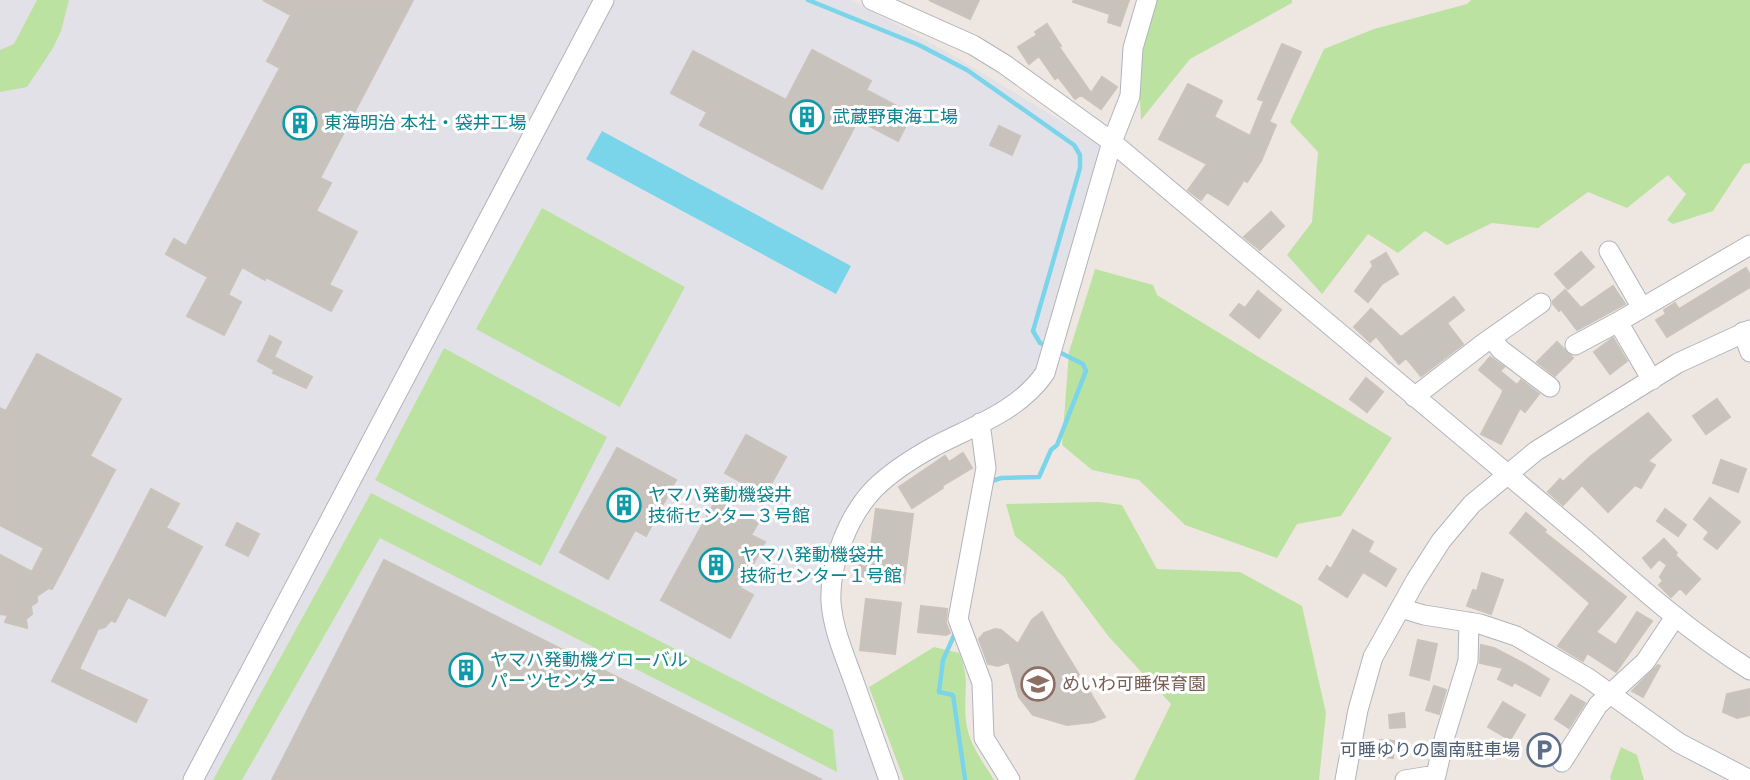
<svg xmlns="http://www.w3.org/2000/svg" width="1750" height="780" font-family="Figtree,'Noto Sans JP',sans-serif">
<rect width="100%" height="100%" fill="#eee7e1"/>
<path fill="#e2e1e7" d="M0 0H851L949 53 1101 145 1050 331 1033 376 1019 394 898 458 858 493 828 552 821 595 825 628 879 780H0Z"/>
<path fill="#bce2a1" d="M37 0H69L61 31 53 48 27 87 0 92V50L14 44Z
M1155 0H1292V3L1190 59 1141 120 1138 63Z
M1471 0H1750V163L1744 164 1713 211 1673 224 1667 220 1686 194 1668 175 1627 208 1588 192 1538 228 1492 223 1447 245 1425 231 1398 253 1368 234 1322 294 1287 255 1312 222 1318 152 1290 122 1324 49 1374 29 1467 4Z
M542 208 685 287 620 407 476 329Z
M1095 269 1153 285 1157 295 1392 438 1341 516 1297 524 1277 558 1185 525 1139 480 1092 470 1062 445 1069 352Z
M444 348 607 437 541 566 375 480Z
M371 493 833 730 837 772 380 538 242 780H213Z
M1099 502 1122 505 1157 569 1240 572 1302 606 1326 713 1319 780H1134L1171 704 1109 637 1064 577 1015 536 1006 504Z
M934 647 959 653C971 680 963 693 966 720 968 744 983 761 994 780H904L869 687Z
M1621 747 1637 755 1644 780H1611L1610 777Z"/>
<path fill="#7ad5ea" d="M602 131 851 266 836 294 586 159Z"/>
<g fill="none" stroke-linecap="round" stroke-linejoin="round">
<path stroke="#7ad5ea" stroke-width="4.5" d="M808 0 919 45 967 70 1074 145 1080 155V168L1033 331 1040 343 1049 347
M989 482 1001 478 1039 477 1051 450 1057 445 1086 371 1083 364 1057 351
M956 631 943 660 939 692 953 695 965 779"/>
</g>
<path fill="#c7c2bc" stroke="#cac3ba" stroke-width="2" d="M263 0H413L320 178 331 183 316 211 357 232 329 285 342 291 331 311 266 277 265 280 242 267 228 295 241 302 224 335 187 316 208 277 166 254 174 239 186 246 280 68 267 61 291 15Z
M929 0H979L970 19Z
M1074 0H1129L1120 26 1108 22 1110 14 1073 2Z
M1047 24 1061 46 1059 47 1091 93 1102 77 1117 87 1101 109 1081 95 1075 99 1058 77 1055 79 1039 56 1029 64 1018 47 1037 35 1035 32Z
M1282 44 1301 52 1269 122 1276 125 1261 161 1247 182 1244 180 1228 205 1207 192 1201 200 1188 190 1207 164 1159 139 1188 84 1222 101 1214 117 1250 136 1264 101 1258 99Z
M812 50 871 81 866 90 912 114 898 141 858 120 822 189 700 125 707 112 671 93 693 51 786 100Z
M999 126 1020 136 1012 155 990 145Z
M1271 212 1284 226 1260 250 1244 237Z
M1581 252 1594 267 1568 289 1555 274Z
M1386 253 1398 274 1382 284 1368 302 1355 291 1373 266 1371 262Z
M1746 268 1750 275V287L1667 337 1656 320 1666 314 1664 310 1675 303 1679 309Z
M1613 286 1625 304 1577 330 1561 309 1559 311 1553 304V301L1565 290 1581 308Z
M1258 291 1281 310 1259 338 1230 315 1239 304 1245 308Z
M1454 297 1464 310 1447 323 1463 344 1421 376 1406 358 1399 364 1376 336 1370 342 1354 327 1371 309 1401 337Z
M270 336 281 342 274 357 312 377 306 388 273 373 274 370 258 361Z
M1613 338 1627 361 1610 374 1594 352Z
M1557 342 1573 358 1555 376 1537 362Z
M37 354 121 399 90 456 115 470 52 589 49 588 37 596V602L31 606 32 614 26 619 27 628 5 622 8 615 0 614V555L32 572 44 548 0 525V408L6 411Z
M1490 357 1504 367 1500 371 1517 385 1521 380 1539 394 1525 412 1520 408 1501 444 1481 434 1502 394 1503 390 1479 370Z
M1366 378 1383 392 1367 412 1350 399Z
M1717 399 1730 417 1706 434 1693 416Z
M1648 413 1671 440 1648 461 1655 465 1641 488 1635 485 1608 512 1582 485 1563 505 1548 492 1560 479 1563 482 1591 456Z
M746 435 786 457 765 495 725 473Z
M617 448 676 480 646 536 635 530 608 579 560 552Z
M963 453 972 468 942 486 943 488 912 508 899 487 945 456 949 462Z
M1721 460 1746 469 1738 492 1713 483Z
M151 489 179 504 166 528 202 547 165 616 128 597 115 622 111 620 105 627 98 629 79 669 147 700 136 722 52 681Z
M1710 498 1740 522 1717 549 1704 539 1709 532 1694 519Z
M716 500 758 523 751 535 765 542 740 588 753 595 730 638 661 600Z
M876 509 913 514 904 583 857 576 861 545 871 546Z
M1665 509 1686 525 1678 536 1657 521Z
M1526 513 1546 530 1544 532 1626 597 1596 632 1616 645 1637 612 1652 621 1616 672 1587 653 1583 661 1558 646 1590 603 1510 533Z
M237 523 259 534 248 556 226 545Z
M1353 530 1373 542 1368 552 1396 569 1386 586 1363 572 1347 597 1319 579 1327 566 1331 569Z
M1664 539 1677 553 1675 555 1700 579 1686 594 1680 588 1671 597 1659 585 1663 581 1660 577 1667 565 1659 559 1651 568 1643 558Z
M384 560 822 780H272Z
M1482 573 1503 580 1491 614 1467 606 1473 590 1477 591Z
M866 599 901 603 895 654 860 650Z
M921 606 947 609 946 623 950 633 946 635 918 632Z
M1042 612 1056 637 1105 717 1093 722 1067 725 1033 715 1019 697 1009 662 998 666 988 664 979 639 984 633 995 629 1001 630 1018 644 1032 620Z
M1418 640 1437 644 1429 680 1410 675Z
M1481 645 1494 648 1523 663 1549 679 1540 696 1514 682 1512 686 1498 679 1503 668 1480 663Z
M1658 665 1660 666 1643 697 1632 691Z
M1434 686 1446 690 1439 714 1426 710Z
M1750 689V715L1737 718 1723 712 1727 694Z
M1571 695 1585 703 1569 728 1555 719Z
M1503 702 1525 715 1510 740 1488 727Z
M1404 713 1405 727 1390 728 1389 715Z
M1380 740 1394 741 1393 758 1379 757Z"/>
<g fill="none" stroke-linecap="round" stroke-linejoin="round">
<defs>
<path id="minor" d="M872 0 973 45 1004 64 1112 142 1587 541C1639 587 1691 633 1750 670
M1609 251 1642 308
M1743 332 1750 352
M1491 338 1501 350 1550 387
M1575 345 1618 322
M1652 380 1618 322 1750 245
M1414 397 1484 343 1541 303
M980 423 986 468 958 619 982 683 984 738 1010 780
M1400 608 1424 615 1480 624 1516 636 1588 678 1679 743 1750 780
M1562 762 1598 705 1645 662 1675 617
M193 780 604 0
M889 780C877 746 865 713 853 679 844 654 833 629 831 602 829 565 848 516 874 489 892 471 913 458 935 446 974 426 1020 410 1045 373L1112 142 1130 96 1133 48 1147 0
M1345 780 1358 710 1373 657 1416 580 1441 541 1472 504 1536 451 1678 363 1750 330
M1405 780 1436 775 1445 736 1468 661 1469 622"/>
</defs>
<use href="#minor" stroke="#b1b4bd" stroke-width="21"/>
<use href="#minor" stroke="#fff" stroke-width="19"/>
</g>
<defs>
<symbol id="building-ring" viewBox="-11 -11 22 22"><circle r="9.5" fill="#fff" stroke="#0f9aa8" stroke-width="1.5"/><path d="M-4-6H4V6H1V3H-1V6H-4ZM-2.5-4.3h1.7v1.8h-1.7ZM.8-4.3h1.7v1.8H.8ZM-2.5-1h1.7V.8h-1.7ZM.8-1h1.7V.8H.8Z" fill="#0f9aa8"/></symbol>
<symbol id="school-ring" viewBox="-11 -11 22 22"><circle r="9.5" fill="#fff" stroke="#8d6e63" stroke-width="1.5"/><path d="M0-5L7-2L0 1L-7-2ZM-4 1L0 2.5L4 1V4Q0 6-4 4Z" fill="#8d6e63"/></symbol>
<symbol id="parking-ring" viewBox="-11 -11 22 22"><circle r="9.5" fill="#fff" stroke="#5c6f8a" stroke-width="1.5"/><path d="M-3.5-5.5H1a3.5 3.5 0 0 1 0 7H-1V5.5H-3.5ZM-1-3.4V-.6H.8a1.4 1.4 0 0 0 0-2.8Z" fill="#5c6f8a"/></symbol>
</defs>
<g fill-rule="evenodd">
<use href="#building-ring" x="788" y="98" width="38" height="38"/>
<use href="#building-ring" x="281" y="104" width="38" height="38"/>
<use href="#building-ring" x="605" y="486" width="38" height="38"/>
<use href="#building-ring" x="697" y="546" width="38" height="38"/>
<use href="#building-ring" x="447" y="651" width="38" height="38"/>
<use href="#school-ring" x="1019" y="665" width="38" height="38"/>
<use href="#parking-ring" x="1525" y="731" width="38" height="38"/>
</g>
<g text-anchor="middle" stroke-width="6" stroke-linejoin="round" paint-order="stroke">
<g font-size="18" fill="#0d838f" stroke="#fff" text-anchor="start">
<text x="832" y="123">武蔵野東海工場</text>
<text x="324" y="129">東海明治 本社・袋井工場</text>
<text x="648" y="501">ヤマハ発動機袋井<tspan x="648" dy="21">技術センター３号館</tspan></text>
<text x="740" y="561">ヤマハ発動機袋井<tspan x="740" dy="21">技術センター１号館</tspan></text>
<text x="490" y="666">ヤマハ発動機グローバル<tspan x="490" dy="21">パーツセンター</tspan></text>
</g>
<g font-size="18" fill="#785e54" stroke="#fff" text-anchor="start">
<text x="1062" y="690">めいわ可睡保育園</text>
</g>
<g font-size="18" fill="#4e5e75" stroke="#fff" text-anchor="end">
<text x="1520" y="756">可睡ゆりの園南駐車場</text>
</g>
</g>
</svg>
